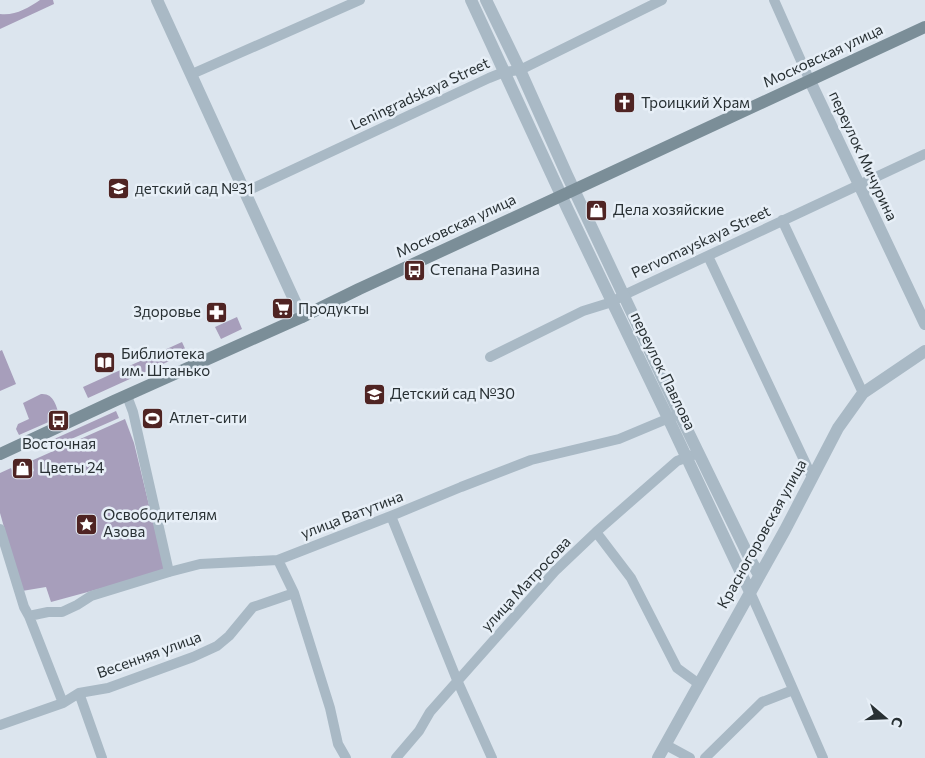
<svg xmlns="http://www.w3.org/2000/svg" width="925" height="758" font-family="Commissioner,sans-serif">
<rect width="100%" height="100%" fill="#dce5ee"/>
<path fill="#a79ebb" d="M40 0H53L54 4 0 29V14C15 16 28 8 40 0Z
M237 317 242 329 221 339 215 327Z
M182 342 187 353 88 398 83 387Z
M2 350 16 384 0 391V351Z
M41 394C54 393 56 406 60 417L19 435 16 429 18 424 29 419 23 403Z
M116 411 119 418 44 451 41 445Z
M125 419 134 443 165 571 51 602 46 587 22 591 0 513V473L11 468 16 479 34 471 31 461Z"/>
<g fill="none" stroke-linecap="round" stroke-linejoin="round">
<path stroke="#a9b9c5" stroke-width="10" d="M774 0 810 81
M192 74 360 0
M245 192 489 78 504 72 520 70 662 0
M782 220 863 393
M708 256 812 477
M490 357 583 311 612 302 624 295 925 154
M127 396 133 412 169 572
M391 516 457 680 492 758
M0 529 24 607 29 616 63 703
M596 532 631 578 677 668 699 684
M278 560 294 593 330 708 338 744 346 758
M750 592C775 647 799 703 823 758
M29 616 48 612H62L77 605 91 596 169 572 200 564 278 560 391 516 461 487 531 460 619 439 674 416
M79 693 102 758
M0 725 63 703 79 693 108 688 193 657 217 646 229 636 253 607 294 593
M666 745 690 758
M396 758 419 731 430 712 556 570 596 532 677 461 693 455
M705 758 762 702 793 690"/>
<path stroke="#a9b9c5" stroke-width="12" d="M157 0 302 317
M471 0 568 210 668 418 750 592
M486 0 520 70 567 175 679 413 750 559 759 575
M810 81 925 324
M658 758 785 530 838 428 863 393 925 351"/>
<path stroke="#7b8e98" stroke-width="12" d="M0 454 114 401 302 317 359 289 550 201 925 27"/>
</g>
<defs>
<symbol id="church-square" viewBox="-11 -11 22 22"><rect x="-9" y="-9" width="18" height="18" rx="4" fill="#4f2423" stroke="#e7eff7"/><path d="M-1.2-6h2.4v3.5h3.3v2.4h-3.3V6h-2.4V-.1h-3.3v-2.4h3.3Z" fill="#fff"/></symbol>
<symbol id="school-square" viewBox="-11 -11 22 22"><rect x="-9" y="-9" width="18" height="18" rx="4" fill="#4f2423" stroke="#e7eff7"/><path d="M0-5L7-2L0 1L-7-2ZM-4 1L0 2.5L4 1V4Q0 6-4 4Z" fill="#fff"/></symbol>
<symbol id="shop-square" viewBox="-11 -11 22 22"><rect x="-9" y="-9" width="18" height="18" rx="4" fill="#4f2423" stroke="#e7eff7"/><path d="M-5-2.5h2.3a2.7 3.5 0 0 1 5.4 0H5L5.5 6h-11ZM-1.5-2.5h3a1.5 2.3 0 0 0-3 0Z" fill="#fff"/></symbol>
<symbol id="bus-square" viewBox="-11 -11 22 22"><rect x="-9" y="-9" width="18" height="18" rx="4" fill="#4f2423" stroke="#e7eff7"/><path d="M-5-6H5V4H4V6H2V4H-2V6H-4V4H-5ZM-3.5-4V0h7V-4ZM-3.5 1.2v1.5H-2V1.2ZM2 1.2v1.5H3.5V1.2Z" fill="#fff"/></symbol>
<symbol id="supermarket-square" viewBox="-11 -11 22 22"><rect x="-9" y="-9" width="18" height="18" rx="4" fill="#4f2423" stroke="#e7eff7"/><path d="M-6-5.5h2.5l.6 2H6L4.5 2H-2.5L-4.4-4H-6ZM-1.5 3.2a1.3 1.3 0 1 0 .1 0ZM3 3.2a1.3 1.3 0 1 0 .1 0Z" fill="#fff"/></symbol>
<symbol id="pharmacy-square" viewBox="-11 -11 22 22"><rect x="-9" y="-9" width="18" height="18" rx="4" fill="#4f2423" stroke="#e7eff7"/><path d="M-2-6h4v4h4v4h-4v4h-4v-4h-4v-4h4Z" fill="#fff"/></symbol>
<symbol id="library-square" viewBox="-11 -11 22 22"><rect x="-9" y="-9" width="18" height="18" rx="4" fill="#4f2423" stroke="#e7eff7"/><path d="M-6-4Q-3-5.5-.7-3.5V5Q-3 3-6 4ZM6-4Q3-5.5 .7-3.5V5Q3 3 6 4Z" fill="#fff"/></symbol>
<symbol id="stadium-square" viewBox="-11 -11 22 22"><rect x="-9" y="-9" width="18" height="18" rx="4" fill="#4f2423" stroke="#e7eff7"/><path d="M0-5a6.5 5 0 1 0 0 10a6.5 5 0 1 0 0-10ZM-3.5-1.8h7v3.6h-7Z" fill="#fff"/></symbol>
<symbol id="sight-square" viewBox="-11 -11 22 22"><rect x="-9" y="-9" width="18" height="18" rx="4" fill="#4f2423" stroke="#e7eff7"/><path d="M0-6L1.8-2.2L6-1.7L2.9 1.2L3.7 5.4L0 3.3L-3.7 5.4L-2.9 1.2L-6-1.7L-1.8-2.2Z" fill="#fff"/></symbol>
</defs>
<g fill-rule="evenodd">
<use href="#church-square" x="612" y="90" width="25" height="25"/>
<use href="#school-square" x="106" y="176" width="25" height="25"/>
<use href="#shop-square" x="584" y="198" width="25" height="25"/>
<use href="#bus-square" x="402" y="258" width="25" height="25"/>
<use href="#supermarket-square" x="270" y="296" width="25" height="25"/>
<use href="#pharmacy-square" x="204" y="300" width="25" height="25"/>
<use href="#library-square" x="92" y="350" width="25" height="25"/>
<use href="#school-square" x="362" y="382" width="25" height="25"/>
<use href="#stadium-square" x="140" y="406" width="25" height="25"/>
<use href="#bus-square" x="46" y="408" width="25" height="25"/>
<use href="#shop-square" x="10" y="456" width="25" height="25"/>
<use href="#sight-square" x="74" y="512" width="25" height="25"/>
</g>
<g text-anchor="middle" stroke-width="5" stroke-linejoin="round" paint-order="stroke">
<g font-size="15" fill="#283033" stroke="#e7eff7">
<text transform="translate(823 56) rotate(-25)" y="5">Московская улица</text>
<text transform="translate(420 94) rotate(-25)" y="5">Leningradskaya Street</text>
<text transform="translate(863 156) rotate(65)" y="5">переулок Мичурина</text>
<text transform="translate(456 226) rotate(-25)" y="5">Московская улица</text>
<text transform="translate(701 242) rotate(-25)" y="5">Pervomayskaya Street</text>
<text transform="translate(663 371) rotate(64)" y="5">переулок Павлова</text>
<text transform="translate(352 515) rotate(-21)" y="5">улица Ватутина</text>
<text transform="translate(762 534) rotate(-61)" y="5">Красногоровская улица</text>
<text transform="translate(526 584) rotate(-47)" y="5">улица Матросова</text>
<text transform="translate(149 655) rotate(-20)" y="5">Весенняя улица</text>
</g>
<g font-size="15" fill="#283033" stroke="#e7eff7" text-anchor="start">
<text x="641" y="108">Троицкий Храм</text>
<text x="135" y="194">детский сад №31</text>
<text x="613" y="215">Дела хозяйские</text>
<text x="430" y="275">Степана Разина</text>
<text x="298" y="314">Продукты</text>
<text x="201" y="317" text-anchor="end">Здоровье</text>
<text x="121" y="359">Библиотека<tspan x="121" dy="17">им. Штанько</tspan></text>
<text x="390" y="399">Детский сад №30</text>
<text x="169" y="423">Атлет-сити</text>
<text x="59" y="449" text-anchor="middle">Восточная</text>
<text x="39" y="473">Цветы 24</text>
<text x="103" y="520">Освободителям<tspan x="103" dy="17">Азова</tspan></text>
</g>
</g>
<g transform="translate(885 718) rotate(109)" stroke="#e7eff7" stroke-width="4" paint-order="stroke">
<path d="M0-4L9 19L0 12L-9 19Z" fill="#283033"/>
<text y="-8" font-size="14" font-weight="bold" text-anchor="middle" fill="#283033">С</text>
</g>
</svg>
